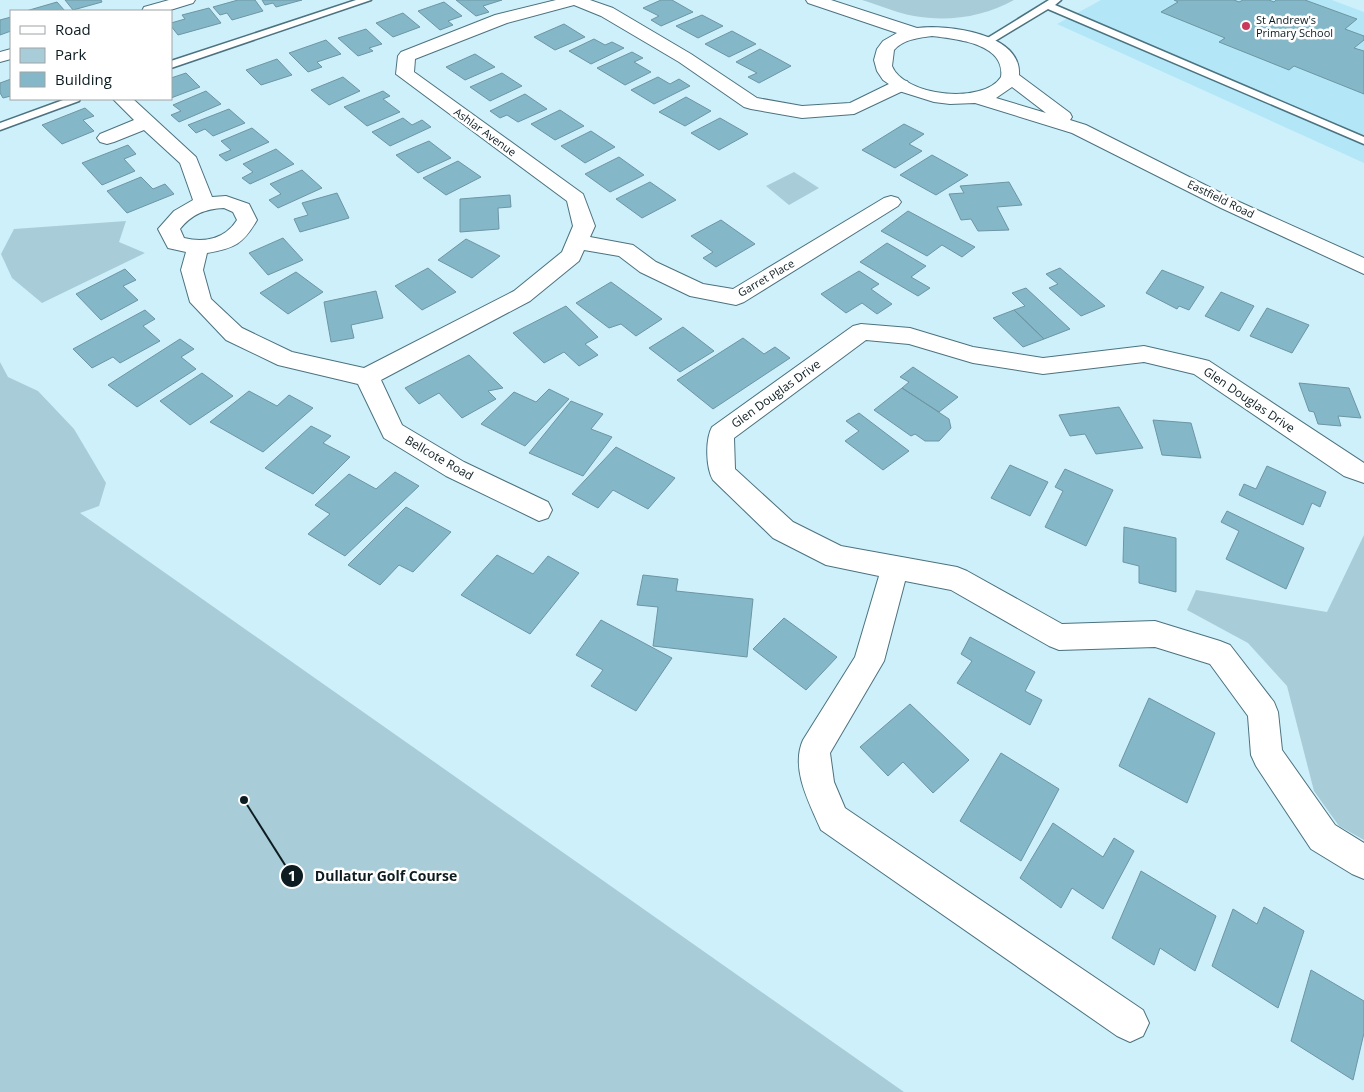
<svg xmlns="http://www.w3.org/2000/svg" width="1364" height="1092" font-family="'Open Sans',sans-serif">
<rect width="100%" height="100%" fill="#cef0fb"/>
<path fill="#b3e7f8" d="M1101 0H1332L1364 12V163L1057 24Z"/>
<path fill="#a8ccd8" d="M862 0H1014C984 17 948 22 914 16 897 13 879 5 862 0Z
M794 172 819 188 789 205 766 186Z
M126 221 119 242 145 253 42 303 12 278 1 254 14 229Z
M0 362 8 377 38 391 74 429 106 483 99 506 80 513 904 1092H0Z
M1364 535V840L1339 826 1314 791 1287 686 1248 643 1187 610 1196 590 1327 612Z"/>
<path fill="#84b8c9" stroke="#6d95a2" d="M65 0H101L102 2 73 10Z
M238 0H255L263 11 232 20 227 13 220 15 213 7Z
M262 0H302L276 7 273 3 265 5Z
M456 0H502L483 6 489 12 476 16Z
M661 0H672L693 12 661 26 651 20 659 16 643 8Z
M1174 0H1234L1239 2 1243 0H1269L1274 2 1276 0H1305L1357 19 1345 29 1364 36V40L1354 48 1364 51V94L1294 66 1289 70 1219 42 1225 38 1161 12 1178 2Z
M57 2 65 11H26Z
M444 2 462 16 448 21 453 25 440 30 418 11Z
M209 8 221 23 178 35 171 26V23L185 19 182 15Z
M403 13 420 27 393 37 376 23Z
M702 15 723 26 698 38 676 26Z
M11 17V31L0 35V20Z
M564 24 585 37 555 50 534 37Z
M366 29 382 44 369 48 373 51 358 56 338 38Z
M732 31 756 44 729 57 705 44Z
M594 39 605 45 612 42 624 48 591 64 569 51Z
M326 40 341 54 317 62 322 67 308 72 289 53Z
M760 49 791 66 759 83 748 77 757 73 736 62Z
M632 52 643 58 634 62 651 72 625 85 597 68Z
M475 54 495 67 465 80 446 67Z
M277 59 292 75 261 85 246 70Z
M186 73 200 87 171 98V78Z
M502 73 522 86 490 101 470 87Z
M343 77 360 91 329 105 311 90Z
M658 77 670 84 679 79 690 86 654 104 631 90Z
M11 79V96L3 98 0 93V83Z
M206 91 221 104 179 122 171 115 181 111 173 105Z
M383 91 390 96 383 99 400 112 367 126 344 107Z
M525 94 547 109 518 122 507 115 500 118 490 111Z
M686 97 711 111 685 126 659 112Z
M85 108 94 116 83 120 94 131 62 144 42 125Z
M229 109 245 123 213 136 205 129 196 133 188 125Z
M560 110 584 126 555 140 531 124Z
M403 118 412 125 422 120 431 127 390 146 372 132Z
M720 118 748 134 719 150 691 133Z
M904 124 924 134 909 144 922 151 895 168 862 150Z
M252 128 269 142 226 161 219 155 231 150 221 141Z
M591 131 615 147 585 163 561 146Z
M429 141 451 158 418 173 396 155Z
M128 145 136 154 124 159 135 171 102 185 82 163Z
M276 149 294 164 250 184 242 178 253 172 243 164Z
M932 155 968 175 936 195 900 175Z
M619 157 644 175 610 192 585 174Z
M458 161 481 177 446 195 423 178Z
M302 170 322 188 278 208 269 200 281 194 270 184Z
M141 177 153 189 165 184 174 194 127 213 107 191Z
M650 182 676 200 642 218 616 199Z
M1009 182 1022 205 997 207 1009 230 978 231 971 219 961 220 949 194 964 193 960 186Z
M337 193 349 218 300 232 294 219 308 215 302 203Z
M510 195 511 207 498 208 499 229 460 232V199Z
M908 211 975 247 962 257 942 245 927 256 881 231Z
M721 220 755 244 716 267 703 258 713 252 691 236Z
M283 238 303 260 268 275 249 253Z
M466 239 500 256 472 278 438 260Z
M887 243 926 266 911 277 930 288 918 296 860 262Z
M428 268 456 292 422 310 395 286Z
M1060 268 1105 306 1081 316 1049 288 1058 284 1046 274Z
M125 269 136 280 123 286 138 300 101 320 76 294Z
M1162 270 1204 287 1189 310 1179 306 1177 309 1146 293Z
M859 271 879 284 871 289 892 304 877 314 862 303 846 313 821 294Z
M296 272 323 292 288 314 260 293Z
M611 282 662 319 636 336 621 324 609 328 576 303Z
M1026 288 1070 329 1044 339 1014 310 1025 306 1012 293Z
M376 291 383 318 351 325 354 338 331 342 324 302Z
M1221 292 1254 306 1239 331 1205 316Z
M566 306 598 337 585 344 598 355 579 366 564 352 544 363 513 333Z
M1267 308 1309 325 1292 353 1250 336Z
M145 310 155 319 143 326 160 341 120 363 113 357 92 368 73 349Z
M1014 310 1044 339 1023 347 993 318Z
M683 327 714 351 680 372 649 348Z
M743 338 764 354 775 347 790 358 713 409 677 380Z
M180 339 194 349 181 357 196 369 137 407 108 385Z
M469 355 503 388 488 391 496 399 462 418 439 393 419 404 405 388Z
M913 367 958 397 939 412 902 388 909 382 900 377Z
M202 373 233 396 190 425 160 401Z
M1299 383 1349 388 1361 418 1338 416 1341 426 1318 424 1314 412 1309 411Z
M902 388 949 419 951 428 939 441H925L915 434 911 436 874 410Z
M549 389 569 399 525 446 481 424 514 392 536 402Z
M249 391 277 406 289 395 313 408 263 452 210 422Z
M571 401 603 414 591 429 612 437 583 476 529 453Z
M1119 407 1143 448 1096 454 1085 434 1070 436 1059 415Z
M859 413 909 451 883 470 845 441 859 431 846 421Z
M1153 420 1191 423 1201 458 1162 455Z
M311 426 331 436 323 443 350 457 313 494 265 468Z
M616 447 675 478 648 509 613 490 598 508 572 494Z
M1010 465 1048 482 1030 516 991 498Z
M1267 466 1326 492 1320 507 1312 503 1303 525 1239 495 1244 484 1256 489Z
M1065 469 1113 490 1086 546 1045 527 1063 491 1055 487Z
M395 472 419 486 345 556 308 534 330 514 315 505 349 474 376 489Z
M406 507 451 532 413 572 399 565 380 585 348 565Z
M1227 511 1304 548 1286 589 1226 559 1239 531 1221 522Z
M1124 527 1176 538V592L1139 583V566L1123 562Z
M497 555 533 574 548 556 579 573 530 634 461 595Z
M643 575 678 579 676 591 753 599 747 657 653 646 658 607 637 605Z
M784 618 837 657 806 690 753 649Z
M601 620 672 658 636 711 591 686 603 670 576 655Z
M970 637 1035 672 1025 691 1042 700 1030 725 957 683 972 661 961 654Z
M1149 698 1215 733 1187 803 1119 766Z
M910 704 969 760 933 793 903 762 888 776 860 747Z
M1001 753 1059 789 1021 861 960 821Z
M1053 823 1103 857 1114 838 1134 851 1103 909 1072 888 1061 908 1020 878Z
M1141 871 1216 916 1195 971 1160 948 1154 965 1112 938Z
M1264 907 1304 931 1278 1008 1212 966 1233 909 1257 924Z
M1311 970 1364 1001V1033L1353 1080 1291 1041Z"/>
<g fill="none" stroke-linecap="round" stroke-linejoin="round">
<defs>
<path id="lane" d="M356 0H371L171 68V61Z
M1049 0H1061L1055 5 1364 137V144L1048 9 990 44 986 45 981 42Z
M66 99H80L79 101 0 130V123Z"/>
<path id="street" d="M169 0H195L193 3 167 11H142L144 7Z
M556 0H590L613 8 691 54 757 98 802 106 850 103 895 81 901 80 907 81 910 85 907 89 854 114 802 118 751 109 744 107 679 62 601 16 574 5 507 23 415 59 414 72 583 194 595 226 590 237 633 245 656 262 703 284 733 289 884 198 891 196 898 198 901 202 898 206 744 302 736 305 690 296 640 272 619 256 584 250 579 261 530 301 381 380 402 425 464 462 548 502 552 510 548 518 539 521 446 476 384 438 358 384 278 365 226 340 190 302 181 270 186 252 168 248 158 229 174 211 193 200 180 163 144 130 114 142 107 144 100 142 97 138 100 134 134 120 113 99H133L196 157 212 197 226 196 249 204 257 220C243 244 235 248 207 253L203 270 211 299 242 328 292 352 364 368 514 291 562 252 573 226 567 201 396 74 398 56 401 52 495 15ZM224 208 233 212 237 220C225 239 205 243 184 238L180 229C192 214 205 209 224 208Z
M11 49V59L0 62V52Z
M861 324 910 328 973 347 1043 358 1144 346 1201 359 1209 361 1364 463V483L1344 476 1194 374 1144 362 1043 374 973 363 909 344 866 340 734 438 735 469 793 522 841 546 957 567 967 571 1062 624 1155 621 1220 641 1230 645 1274 702 1278 712 1282 750 1335 825 1364 843V879L1352 874 1311 849 1256 766 1251 755 1248 716 1210 664 1155 647 1059 650 1049 646 951 590 905 581 884 661 830 753 834 782 845 808 1143 1010 1149 1023 1143 1036 1130 1042 1117 1036 821 830C810 804 790 769 803 740L855 657 879 576 826 565 773 538 713 480C706 468 705 440 712 427L853 326Z"/>
<path id="secondary" d="M806 0H831L917 28C947 24 1022 33 1019 75L1070 113 1072 117 1070 120 1086 125 1235 200 1364 258V274L1221 208 1072 133 975 103 950 104 934 102 899 91 883 80 877 71 874 60 877 49 883 41 897 33 808 3ZM932 36C955 39 1006 43 1001 77 983 105 904 96 892 66L894 50C904 39 918 38 932 36ZM1012 87 1046 113 996 98Z"/>
</defs>
<use href="#lane" stroke="#4b727f" stroke-width="3"/>
<use href="#street" stroke="#4b727f" stroke-width="2"/>
<use href="#secondary" stroke="#4b727f" stroke-width="2"/>
<use href="#lane" fill="#fff" fill-rule="evenodd"/>
<use href="#street" fill="#fff" fill-rule="evenodd"/>
<use href="#secondary" fill="#fff" fill-rule="evenodd"/>
</g>
<circle fill="#c93a5e" stroke="#fff" stroke-width="2" cx="1246" cy="26" r="5"/>
<g text-anchor="middle" stroke-width="5" stroke-linejoin="round" paint-order="stroke">
<g font-size="11" fill="#0c1c21" stroke="#fff" text-anchor="start">
<text x="1256" y="24">St Andrew's<tspan x="1256" dy="13">Primary School</tspan></text>
</g>
<g font-size="11" fill="#0c1c21" stroke="#fff">
<text transform="translate(485 132) rotate(36)" y="4">Ashlar Avenue</text>
<text transform="translate(1221 199) rotate(26)" y="4">Eastfield Road</text>
<text transform="translate(766 278) rotate(-30)" y="4">Garret Place</text>
</g>
<g font-size="12" fill="#0c1c21" stroke="#fff">
<text transform="translate(776 394) rotate(-36)" y="4">Glen Douglas Drive</text>
<text transform="translate(1249 400) rotate(34)" y="4">Glen Douglas Drive</text>
<text transform="translate(439 458) rotate(30)" y="4">Bellcote Road</text>
</g>
</g>
<path fill="none" stroke="#0c1c21" stroke-width="2" d="M244 800L292 876"/>
<g fill="#0c1c21" stroke="#fff" stroke-width="2">
<circle cx="244" cy="800" r="5"/>
<circle cx="292" cy="876" r="12"/>
</g>
<g font-size="15" text-anchor="middle" font-weight="bold" fill="#fff">
<text x="292" y="881">1</text>
</g>
<g font-size="14" text-anchor="middle" font-weight="bold" fill="#0c1c21" stroke="#fff" stroke-width="5" stroke-linejoin="round" paint-order="stroke">
<text x="386" y="881">Dullatur Golf Course</text>
</g>
<rect x="10" y="10" width="162" height="90" fill="#ffffff" stroke="#9ea4a6"/>
<rect x="20" y="26" width="25" height="8" fill="#ffffff" stroke="#9ea4a6"/>
<text x="55" y="35" font-size="15" fill="#0c1c21">Road</text>
<rect x="20" y="48" width="25" height="15" fill="#a8ccd8" stroke="#9ea4a6"/>
<text x="55" y="60" font-size="15" fill="#0c1c21">Park</text>
<rect x="20" y="72" width="25" height="15" fill="#84b8c9" stroke="#9ea4a6"/>
<text x="55" y="85" font-size="15" fill="#0c1c21">Building</text>
</svg>
